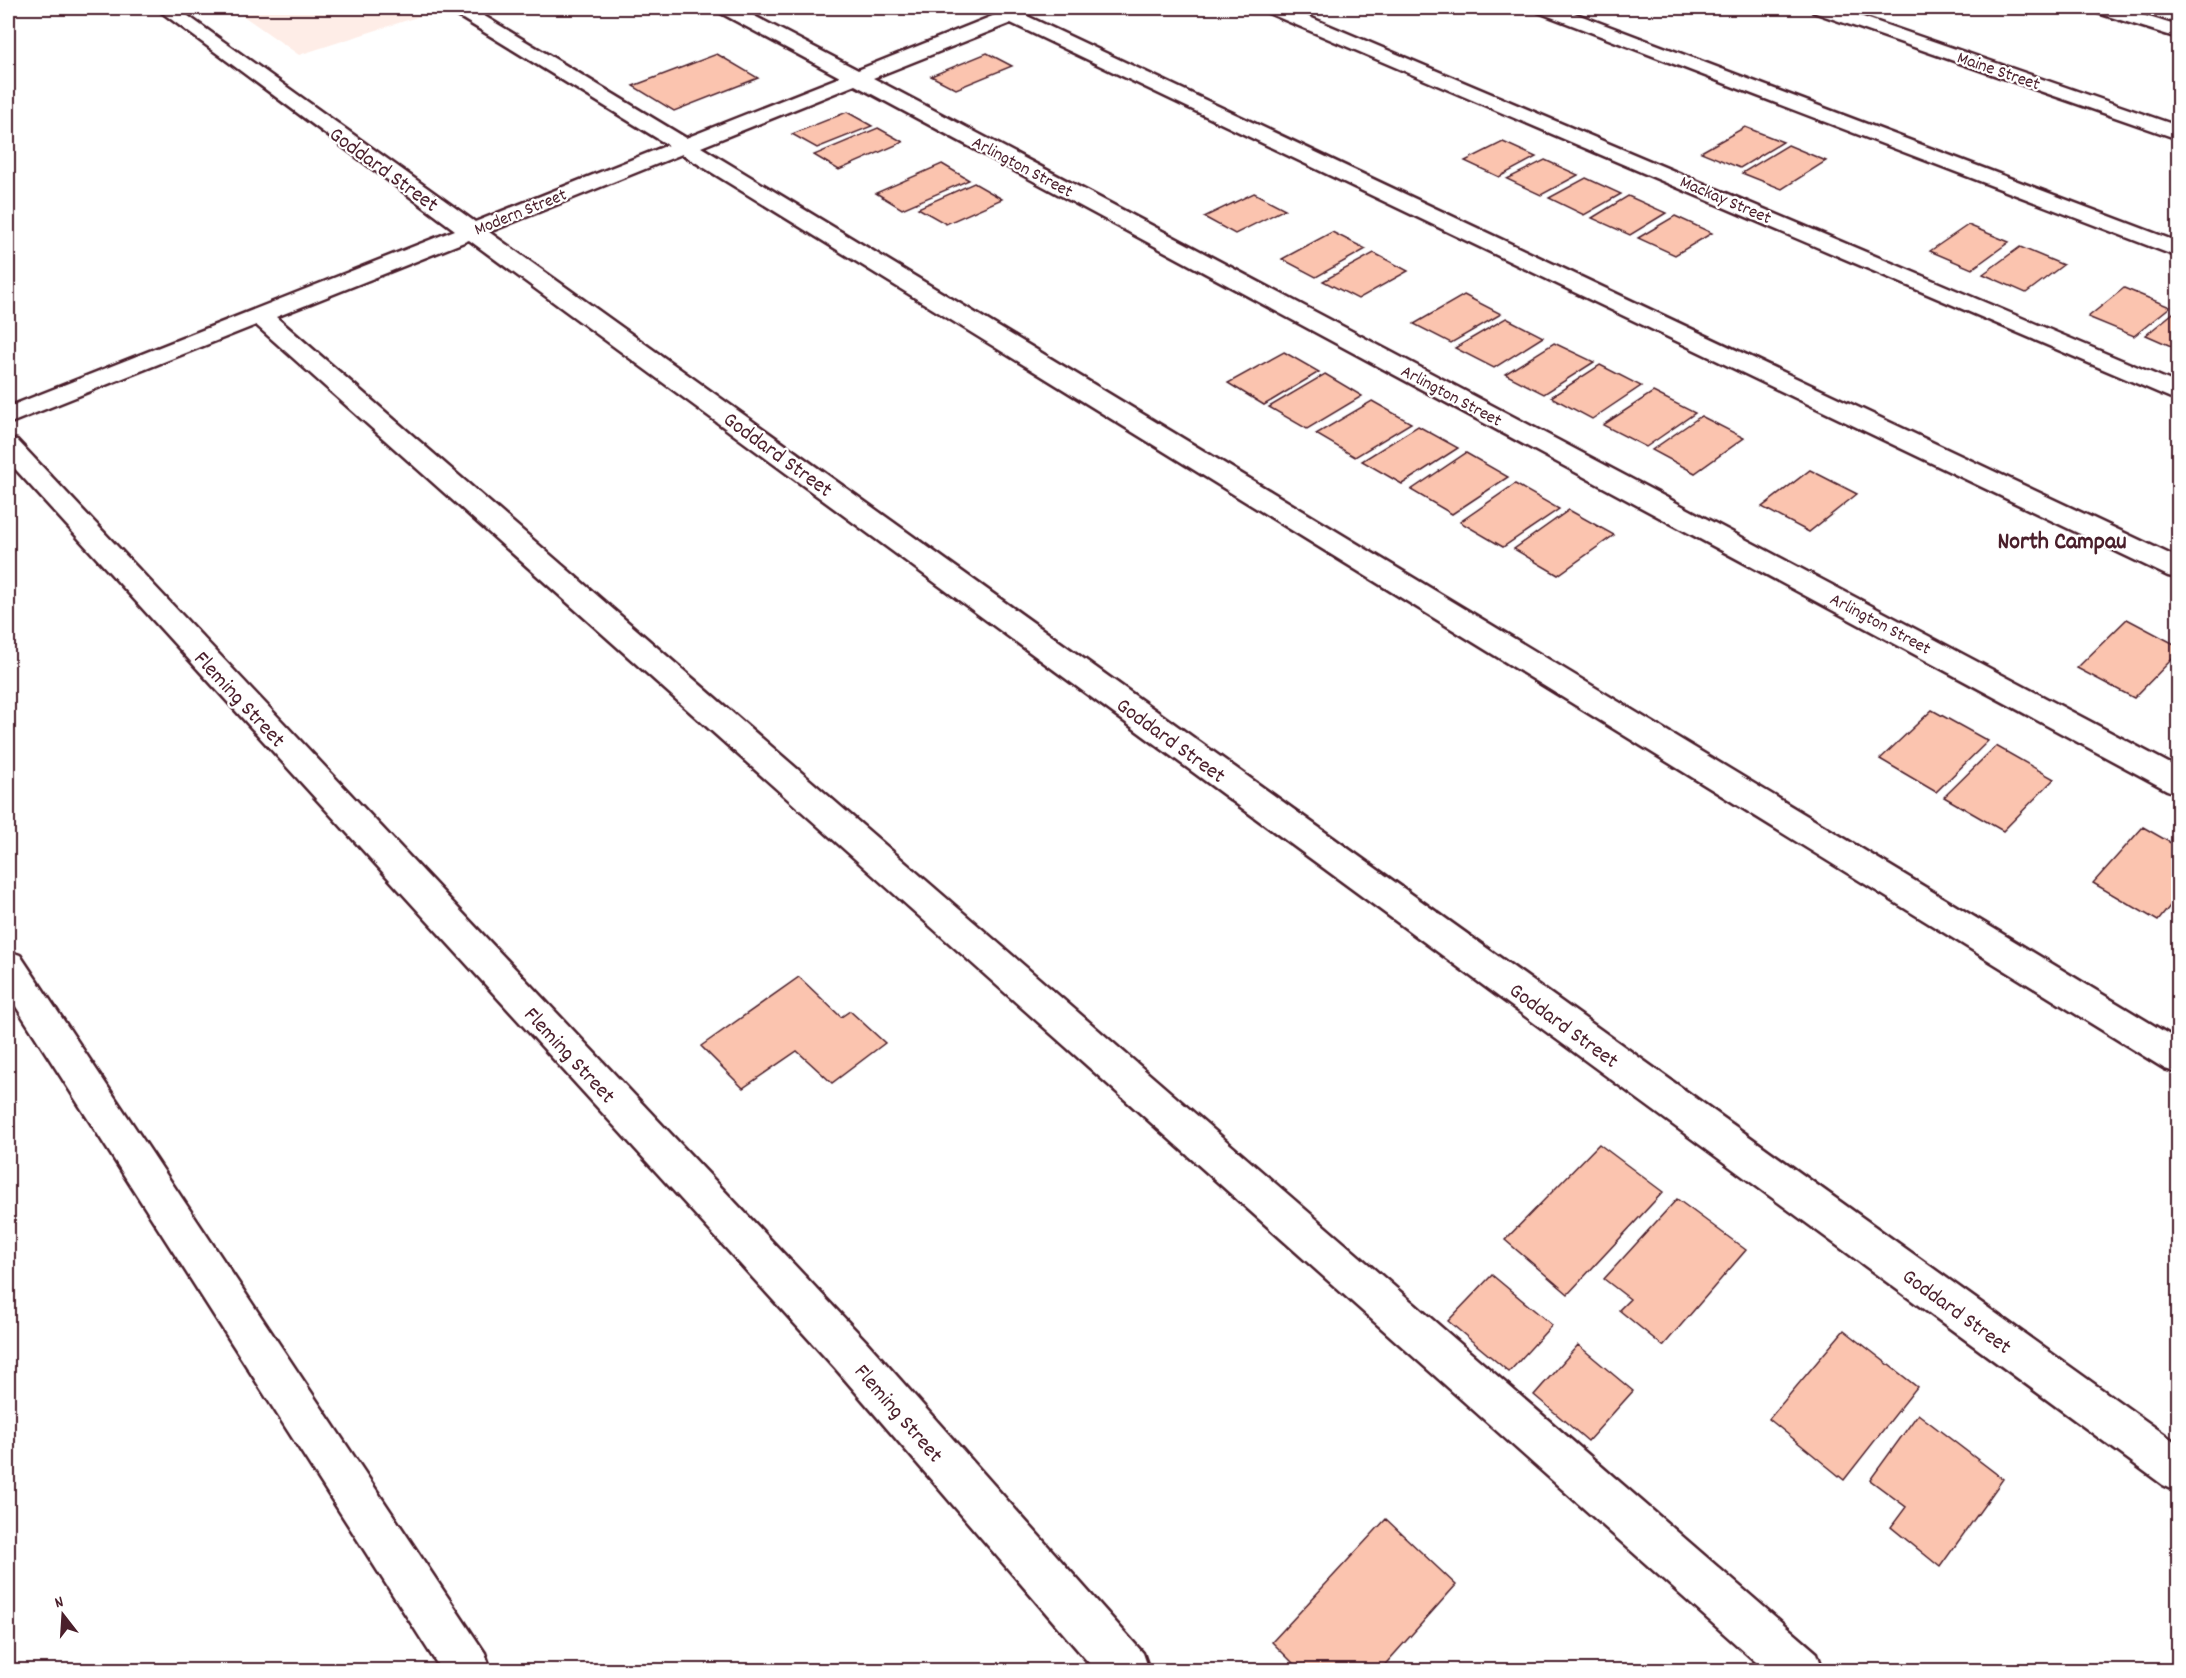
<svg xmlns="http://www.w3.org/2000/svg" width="2186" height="1678" font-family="Dekko,sans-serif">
<rect width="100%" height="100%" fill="#fff"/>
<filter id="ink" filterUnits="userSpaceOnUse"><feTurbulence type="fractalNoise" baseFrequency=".0167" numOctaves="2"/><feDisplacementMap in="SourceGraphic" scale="12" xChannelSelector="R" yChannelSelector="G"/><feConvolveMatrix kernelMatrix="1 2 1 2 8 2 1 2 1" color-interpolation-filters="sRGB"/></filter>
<g filter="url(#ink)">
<path fill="#feede7" d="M232 8H445L299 55Z"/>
<path fill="#fbc4af" stroke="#4a1f2b" stroke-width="1.5" d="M987 53 1012 66 956 89 931 76Z
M717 54 758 78 674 111 633 86Z
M847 112 872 126 817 148 792 134Z
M1745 127 1783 142 1740 168 1701 152Z
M878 128 903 142 839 170 814 155Z
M1503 142 1536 157 1499 177 1465 161Z
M1788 145 1826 161 1782 189 1742 173Z
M1545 160 1578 175 1541 195 1507 179Z
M942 164 969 180 902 209 876 193Z
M1586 178 1621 194 1584 215 1549 198Z
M974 183 1002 199 946 224 918 208Z
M1254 193 1285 209 1235 234 1204 217Z
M1628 196 1666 213 1630 235 1592 218Z
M1675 216 1712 233 1675 255 1638 238Z
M1968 225 2009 242 1972 269 1930 251Z
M1332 232 1366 249 1316 277 1282 259Z
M2020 247 2063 265 2026 293 1983 274Z
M1374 253 1408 271 1358 299 1323 281Z
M2124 288 2170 307 2134 336 2088 317Z
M1464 295 1501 314 1451 343 1414 324Z
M2178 309V349L2146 335Z
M1506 318 1543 337 1494 368 1455 348Z
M1554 343 1594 362 1544 394 1505 374Z
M1284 352 1319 372 1264 405 1228 383Z
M1600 365 1641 386 1592 419 1551 397Z
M1325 374 1362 396 1307 429 1269 407Z
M1653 392 1695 413 1646 447 1603 425Z
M1372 401 1411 423 1355 457 1316 434Z
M1701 416 1744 438 1695 473 1652 450Z
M1418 426 1458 448 1402 484 1362 461Z
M1466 453 1508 477 1452 514 1411 490Z
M1810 470 1857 494 1809 532 1762 507Z
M1515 484 1559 509 1503 547 1460 522Z
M1569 510 1614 535 1558 575 1514 549Z
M2127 619 2178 646V653L2134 698 2077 668Z
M1932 710 1988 741 1936 792 1880 759Z
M1996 746 2054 779 2003 831 1944 797Z
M2143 827 2178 847V896L2158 921 2093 883Z
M799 977 841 1017 850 1011 885 1043 832 1083 797 1051 743 1088 701 1046Z
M1599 1144 1663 1192 1568 1294 1505 1240Z
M1677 1199 1746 1250 1663 1346 1619 1310 1630 1299 1604 1279Z
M1492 1275 1552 1325 1509 1372 1448 1321Z
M1844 1330 1917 1387 1844 1480 1769 1419Z
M1578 1345 1633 1391 1588 1441 1534 1395Z
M1918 1414 2003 1479 1940 1567 1891 1527 1906 1507 1870 1480Z
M1386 1519 1456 1585 1380 1670H1300L1272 1642Z"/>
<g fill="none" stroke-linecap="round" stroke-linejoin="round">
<defs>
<path id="minor" d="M156 8H177L475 222 668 145 453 13 452 8H471L686 138 840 77 719 12 717 8H739L858 70 995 15 988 12 986 8H1030L1032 11 1027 16 2178 558V578L2168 576 1011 23 873 78 2178 768V794L2167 790 855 85 701 147 2178 1040V1073L2165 1069 682 154 489 232 2178 1444V1492L2163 1485 469 240 276 317 1817 1653 1823 1670H1765L256 325 8 424V407L455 230Z
M1264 8H1288L2178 384V401L1266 12Z
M1536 8H1561L2178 242V257L1538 12Z
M1811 8H1837L2178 126V139L1813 12Z
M2093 8H2120L2178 26V38L2095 12Z
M8 438 17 440 865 1340 1143 1653 1149 1670H1095L835 1368 8 461Z
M8 951 20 955 485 1653 491 1670H441L8 994Z"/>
</defs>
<use href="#minor" stroke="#4a1f2b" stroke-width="5"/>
<use href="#minor" fill="#fff" fill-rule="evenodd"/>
</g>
</g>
<g text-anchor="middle" stroke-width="4.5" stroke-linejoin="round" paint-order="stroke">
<g font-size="18" fill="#4a1f2b" stroke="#fff">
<text transform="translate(1999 70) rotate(19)" y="6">Maine Street</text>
<text transform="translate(1023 166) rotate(28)" y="6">Arlington Street</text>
<text transform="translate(1726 199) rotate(23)" y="6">Mackay Street</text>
<text transform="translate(520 211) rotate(-22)" y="6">Modern Street</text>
<text transform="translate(1452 395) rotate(28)" y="6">Arlington Street</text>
<text transform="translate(1881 623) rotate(28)" y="6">Arlington Street</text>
</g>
<g font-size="22" fill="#4a1f2b" stroke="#fff">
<text transform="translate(385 168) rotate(36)" y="8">Goddard Street</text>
<text transform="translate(779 453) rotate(36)" y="8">Goddard Street</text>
<text transform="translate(241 698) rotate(47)" y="8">Fleming Street</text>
<text transform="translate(1172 739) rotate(36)" y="8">Goddard Street</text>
<text transform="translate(1565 1024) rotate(36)" y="8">Goddard Street</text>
<text transform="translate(571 1054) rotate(47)" y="8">Fleming Street</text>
<text transform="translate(1958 1310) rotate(36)" y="8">Goddard Street</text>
<text transform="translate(900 1412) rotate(49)" y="8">Fleming Street</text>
</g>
<g font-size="24" font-weight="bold" fill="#4a1f2b" stroke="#fff">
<text x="2062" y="548">North Campau</text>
</g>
</g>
<rect width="2186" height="1678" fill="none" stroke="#fff" stroke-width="30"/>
<rect x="15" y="15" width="2156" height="1648" fill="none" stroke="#4a1f2b" stroke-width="2" filter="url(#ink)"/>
<g transform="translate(63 1615) rotate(343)" stroke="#ffffff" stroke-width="4.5" paint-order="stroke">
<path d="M0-4.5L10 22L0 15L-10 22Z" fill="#4a1f2b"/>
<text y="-9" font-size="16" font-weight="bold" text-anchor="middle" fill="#4a1f2b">N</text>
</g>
</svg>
